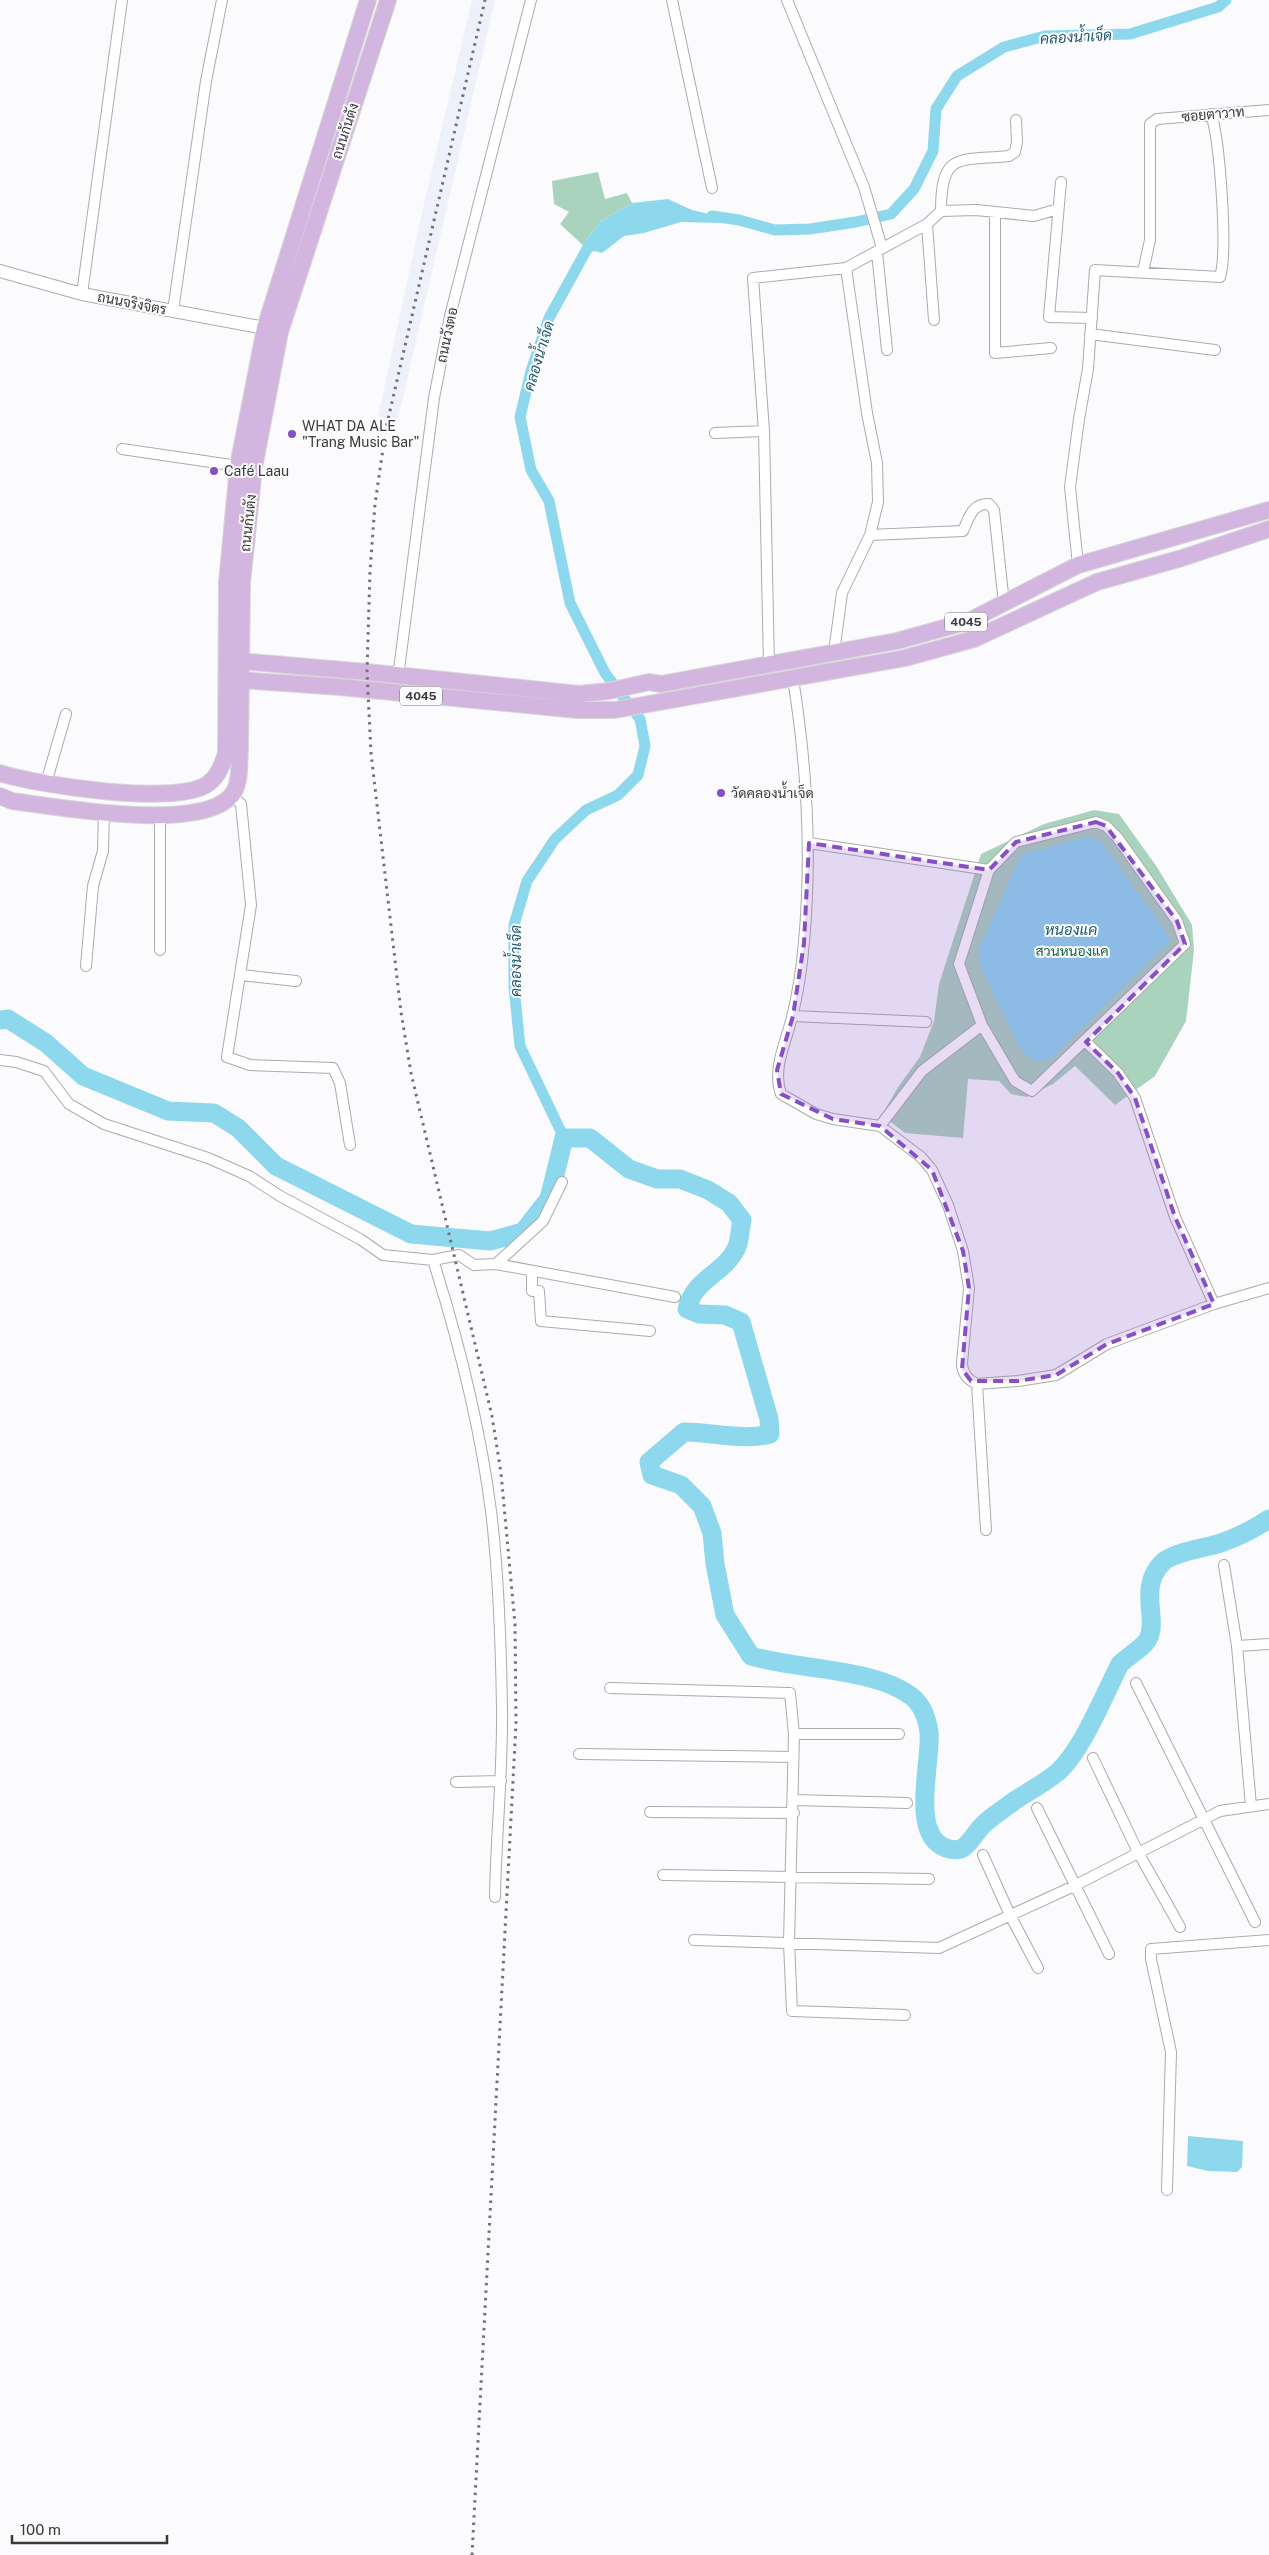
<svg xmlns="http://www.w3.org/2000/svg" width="1269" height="2555" font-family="'Public Sans',Sarabun,sans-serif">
<rect width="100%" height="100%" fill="#fbfbfd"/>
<path fill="#eff1fa" d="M472 0H495L398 419 378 417 423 208Z"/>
<path fill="#aad3bd" d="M598 172 605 199 627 193 632 203 601 221 586 240 587 249 560 224 569 212 554 204 552 181Z
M1094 810 1119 814 1157 867 1192 925 1194 950 1186 1021 1155 1076 1115 1105 1075 1066 1053 1084 1027 1097 1011 1094 999 1081 968 1079 963 1138 905 1133 882 1115 898 1087 920 1057 934 1021 939 984 981 854 1044 824Z"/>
<path fill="#8ed8ee" d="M668 199 692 210 726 218 723 223 681 222 644 233 624 236 602 253 587 249 586 240 601 221 632 203Z
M1087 837 1101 842 1164 929 1170 941 1050 1059 1034 1061 1020 1049 980 965 978 951 1021 855Z
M1188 2136 1243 2141 1242 2167 1237 2172 1208 2171 1187 2166Z"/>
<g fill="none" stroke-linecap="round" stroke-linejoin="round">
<path stroke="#8ed8ee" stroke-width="11" d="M712 216 739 220 775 230 810 229 856 222 891 214 914 189 933 151 936 109 957 76 1004 47 1045 36 1130 34 1218 7 1226 0
M564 1138 520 1046 514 987V925L527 881 555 839 586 810 618 795 638 775 645 746 640 719 605 673 570 603 549 501 531 470 520 417 531 371 549 318 587 249 598 241"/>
<path stroke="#8ed8ee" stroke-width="19" d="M0 1020 8 1019 46 1043 83 1076 168 1111 214 1113 238 1128 276 1166 411 1234 490 1241 523 1232 549 1199 564 1138H590L629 1169 657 1179H680L708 1190 729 1203 742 1220C740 1228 740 1239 737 1247 725 1274 694 1278 687 1309L699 1314 725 1315 741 1322 769 1419 770 1434C743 1441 711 1432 684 1432L649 1462 652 1475 681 1485 702 1506 712 1533 715 1564 725 1615 751 1656C798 1670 874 1668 911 1696 923 1705 927 1718 929 1732 932 1761 909 1835 946 1848 952 1850 959 1851 964 1847 972 1841 977 1830 984 1824 989 1819 996 1814 1002 1810 1019 1796 1041 1786 1058 1772 1083 1749 1104 1695 1120 1664 1127 1657 1145 1646 1148 1639 1159 1618 1137 1588 1163 1562 1174 1552 1206 1548 1221 1543 1238 1537 1254 1529 1269 1519"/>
<defs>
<path id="minor" d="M672 0 712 188
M787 0 864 187 882 248
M1061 182 1049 317 1092 318
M941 211C941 151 959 161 1009 156L1015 152 1017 142 1016 120
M995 212V353L1051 348
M927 224 934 320
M877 252 887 350
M1143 272 1150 240V124L1157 119 1269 110
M82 294 122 0
M173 311 206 81 222 0
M1090 334 1215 350
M715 433 764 431
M122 449 238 466
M870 535 963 531C969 518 972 503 989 504L994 510 1004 604
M1078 565 1070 487 1079 419 1088 369 1095 270 1220 277C1228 252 1220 141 1211 114
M834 652 842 593 870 535 878 502 877 463 867 413 846 268
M769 666 764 431 753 278 846 268 927 224 941 211 976 210 1034 216 1058 209
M398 677 434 398 450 316 531 0
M793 679C807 766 812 854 804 942 802 966 798 993 792 1017 786 1043 772 1068 781 1094L816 1114 833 1119 880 1126 921 1157 932 1170 948 1205 963 1251 969 1288 962 1363C962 1373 968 1380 977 1384L1018 1381 1056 1375 1107 1344 1214 1304 1269 1288
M46 783 66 714
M232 796 241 804 251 905 227 1057 250 1065 333 1068 340 1083 350 1145
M160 816V950
M1096 822 1106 826 1117 837 1177 921 1185 944 1032 1091 1015 1081 982 1025 959 964 989 870 1016 842Z
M809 843 989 870
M86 966 93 886 103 851 104 812
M241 975 296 981
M793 1016 926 1022
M1086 1042 1118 1073 1135 1098 1175 1217 1214 1304
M0 1060 16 1062 44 1071 69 1104 104 1124 208 1158 249 1176 280 1196 360 1239 383 1255 433 1260C459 1342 480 1426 491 1511 499 1576 501 1643 502 1708 503 1771 496 1834 495 1897
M880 1126 922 1071 982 1025
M433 1260 459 1255 474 1265 496 1264 543 1221 562 1182
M496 1264 675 1297
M532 1271V1291H539L541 1321 650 1331
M977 1384 986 1530
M1224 1565 1237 1646 1251 1806
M1237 1646 1269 1644
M1136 1683 1255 1922
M610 1688 790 1693 794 1734 789 1943 792 2011 905 2015
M794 1734H899
M579 1754 793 1757
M1093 1758 1138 1852 1180 1927
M456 1782 501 1781
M794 1800 907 1803
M1037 1808 1109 1954
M650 1812 794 1813
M983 1855 1010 1915 1038 1968
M663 1875 929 1879
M694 1940 939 1948 1074 1886 1220 1811 1269 1804
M1167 2190 1171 2052 1151 1959V1949L1269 1940"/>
<path id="tertiary" d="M0 271 82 294 265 328"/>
<path id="primary" d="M227 660 367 672 579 694 609 691 649 682 661 684 897 641 969 621 1078 565 1269 510
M227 679 340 687 577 710H615L905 658 974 639 1097 582 1182 558 1269 529
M0 773C37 785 179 807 209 783 219 775 222 765 226 753L227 582 238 466 265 328 368 0
M0 796 12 801C58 807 197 832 230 797 241 787 239 763 240 749L242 583 254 468 280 332 388 0"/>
</defs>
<use href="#minor" stroke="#aaabac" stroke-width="12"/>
<use href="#tertiary" stroke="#aaabac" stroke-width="14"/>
<use href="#primary" stroke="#d8d8d8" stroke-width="18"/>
<use href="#minor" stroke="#fff" stroke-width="10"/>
<use href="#tertiary" stroke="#fff" stroke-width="12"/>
<use href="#primary" stroke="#d3b6df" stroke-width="16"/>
<path stroke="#717173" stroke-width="3" stroke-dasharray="2.5 5" stroke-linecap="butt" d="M472 2555 516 1724 515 1624 501 1473 492 1416 411 1073 401 1012 371 753 367 672 370 571 375 504 386 428 485 0"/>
</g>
<path fill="#854fc6" fill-opacity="0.2" stroke="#854fc6" stroke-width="4" stroke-dasharray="10 6" stroke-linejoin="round" d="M1096 822 1106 826 1177 921 1185 944 1086 1042 1118 1073 1135 1098 1175 1217 1214 1304 1107 1344 1056 1375 1018 1381H971L962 1369 969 1288 963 1251 932 1170 880 1126 833 1119 781 1094 777 1070 793 1016 804 943 809 843 989 870 1016 842Z"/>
<g fill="#854fc6" stroke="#fbfbfd" stroke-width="2">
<circle cx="292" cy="434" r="5"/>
<circle cx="214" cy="471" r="5"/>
<circle cx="721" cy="793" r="5"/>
</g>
<g text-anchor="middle" stroke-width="4" stroke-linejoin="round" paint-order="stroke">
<g fill="#fbfbfd" stroke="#747475" stroke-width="1">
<rect x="945" y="612.5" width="42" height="19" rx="4"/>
<rect x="400" y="686.5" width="42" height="19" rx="4"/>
</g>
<g font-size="12" font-weight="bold" fill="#3a3a3b">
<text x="966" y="626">4045</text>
<text x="421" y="700">4045</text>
</g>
<g font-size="14" fill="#3a3a3b" stroke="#fbfbfd">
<text transform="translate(1213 114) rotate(-5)" y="5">ซอยตาวาท</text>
<text transform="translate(345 131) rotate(-72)" y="5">ถนนกันตัง</text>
<text transform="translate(132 303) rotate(11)" y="5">ถนนจริงจิตร</text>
<text transform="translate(447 335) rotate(-78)" y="5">ถนนวังตอ</text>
<text transform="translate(248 523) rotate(-84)" y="5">ถนนกันตัง</text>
</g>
<g font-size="14" fill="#3a3a3b" stroke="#fbfbfd" text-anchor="start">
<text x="302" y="431">WHAT DA ALE<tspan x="302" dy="16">"Trang Music Bar"</tspan></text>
<text x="224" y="476">Café Laau</text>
<text x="731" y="798">วัดคลองน้ำเจ็ด</text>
</g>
<g font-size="14" fill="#1c6446" stroke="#fbfbfd">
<text x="1072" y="956">สวนหนองแค</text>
</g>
<g font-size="15" font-style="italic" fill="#1f5b6b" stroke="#fbfbfd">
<text transform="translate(1076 37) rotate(-3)" y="5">คลองน้ำเจ็ด</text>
<text transform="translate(539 356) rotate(-73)" y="5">คลองน้ำเจ็ด</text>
<text x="1071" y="935">หนองแค</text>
<text transform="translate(516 961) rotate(-90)" y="5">คลองน้ำเจ็ด</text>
</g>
</g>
<path d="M12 2535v8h155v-8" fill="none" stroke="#3a3a3b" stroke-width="2.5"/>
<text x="20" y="2535" font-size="15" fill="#3a3a3b" stroke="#fbfbfd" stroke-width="4" paint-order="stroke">100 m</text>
</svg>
